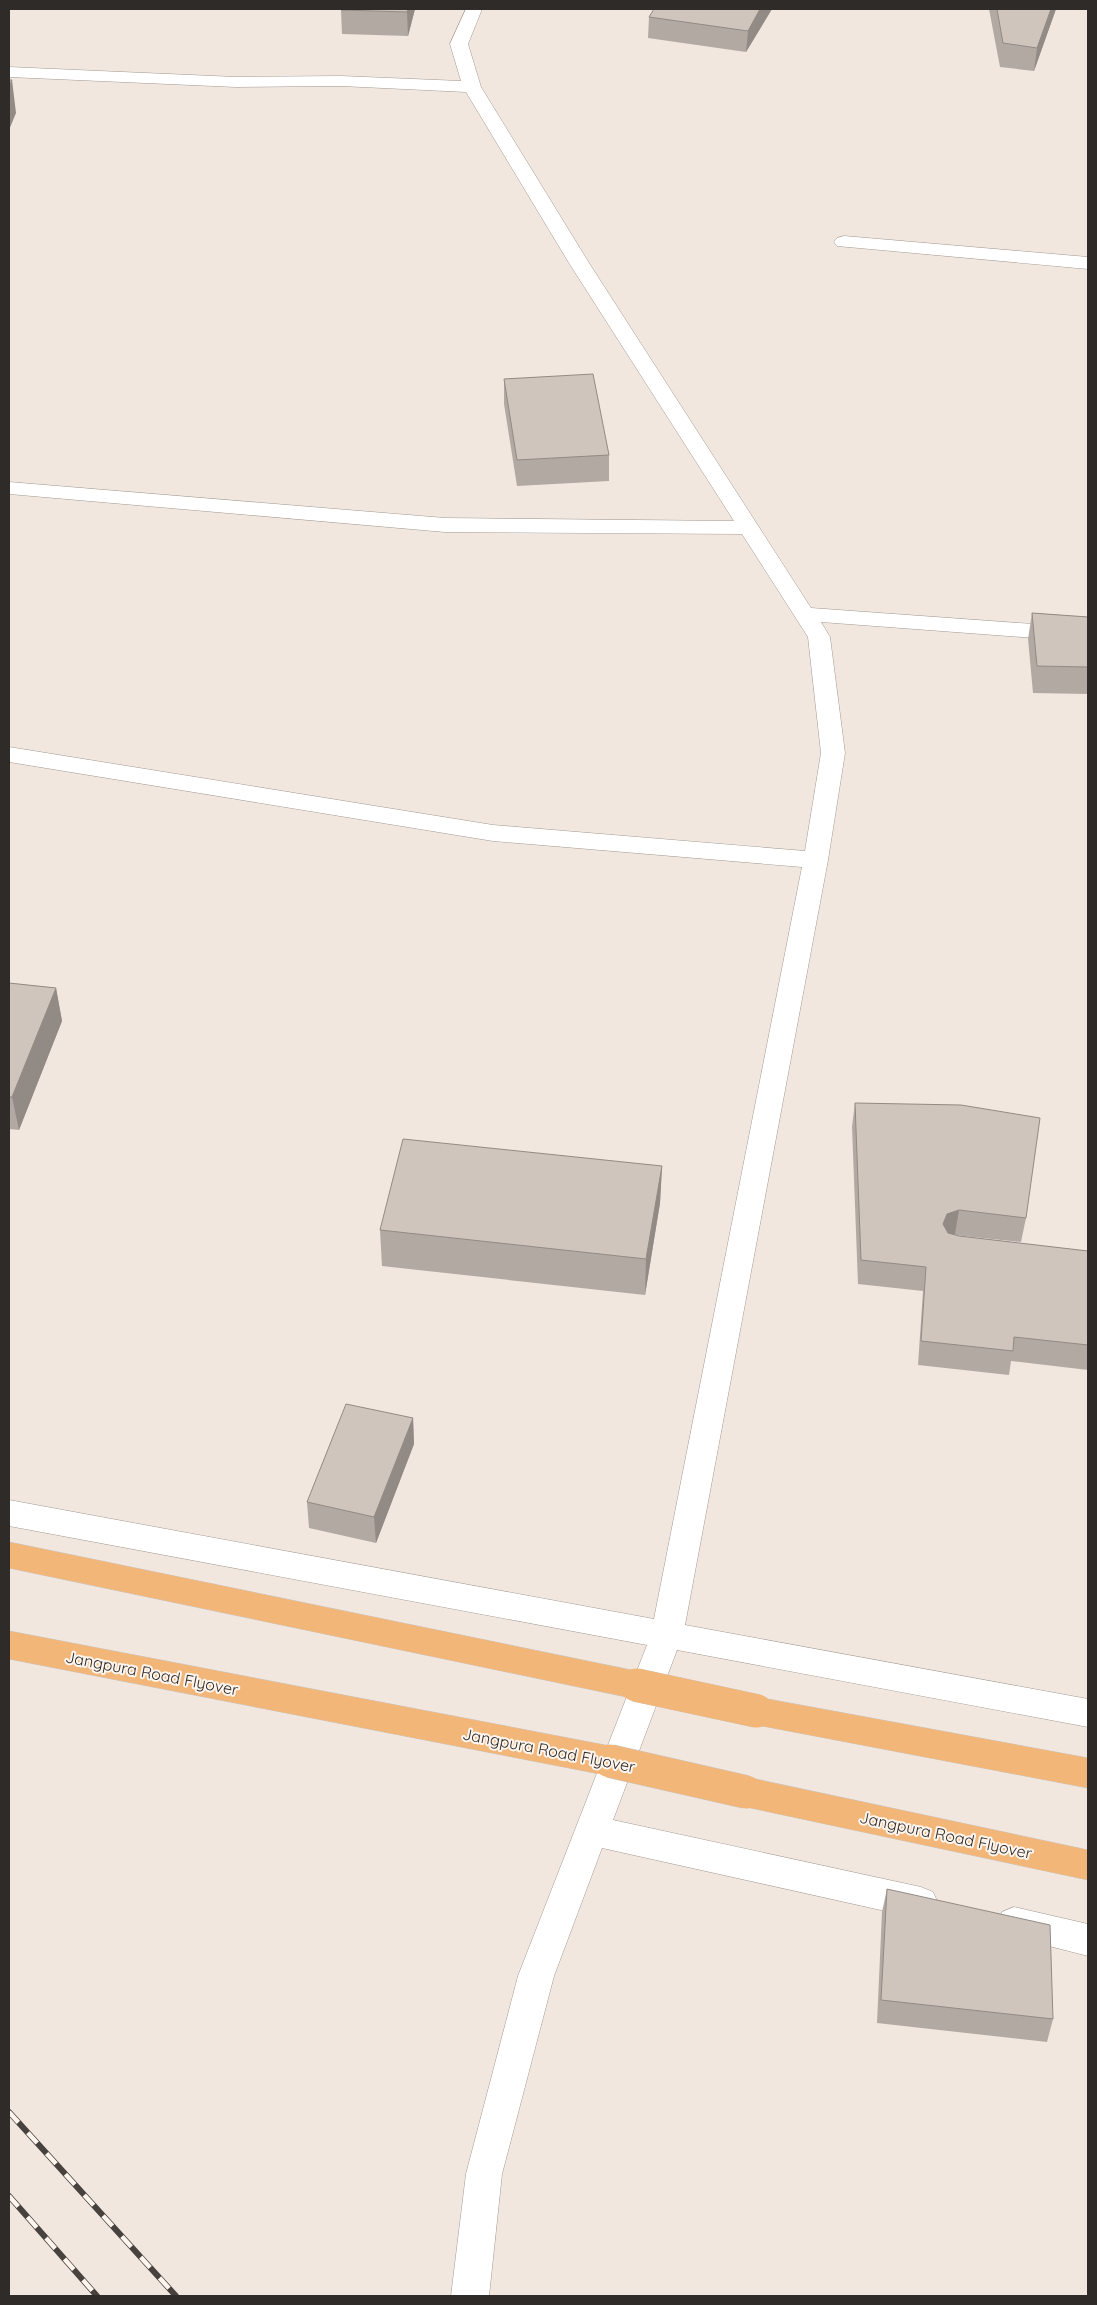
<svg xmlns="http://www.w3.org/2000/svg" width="1097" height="2305" font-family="Quicksand,sans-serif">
<rect width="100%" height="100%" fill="#f2e7df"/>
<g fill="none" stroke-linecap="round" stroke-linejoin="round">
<defs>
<path id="minor" d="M466 9H482L468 44 481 87 589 263 811 608 1088 628V642L821 622 830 637 845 753 828 860 685 1625 1088 1699V1727L677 1650 613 1820 921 1887 933 1892 938 1903 933 1914 921 1919 602 1848 554 1976 502 2174 489 2296H451L466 2174 518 1976 647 1645 9 1526V1500L654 1619 802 867 493 841 9 762V747L493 825 805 851 821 753 808 637 742 534 445 532 9 494V482L445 518 734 521 569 263 466 92 341 86 236 87 9 77V67L236 77 341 76 461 81 450 44Z
M844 236 1088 257V269L837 246 834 242 837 238Z
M1014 1907 1088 1924V1956L1002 1934 997 1923 1002 1912Z"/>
<path id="primary" d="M9 1542 636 1671 647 1675 652 1685 647 1695 636 1699 9 1568Z
M9 1631 610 1746 622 1751 627 1761 622 1771 610 1776 9 1659Z
M757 1697 1088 1758V1788L757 1725 745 1721 741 1711 745 1701Z
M746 1777 1088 1850V1880L746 1807 734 1802 729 1792 734 1782Z"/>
</defs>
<use href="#minor" stroke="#a39991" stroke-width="1"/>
<use href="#primary" stroke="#c9c8c7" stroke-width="1"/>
<use href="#minor" fill="#fff" fill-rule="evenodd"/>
<use href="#primary" fill="#f2b679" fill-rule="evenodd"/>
<defs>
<path id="rail" d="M9 2112 176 2296
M9 2196 97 2296"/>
</defs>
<use href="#rail" stroke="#47423e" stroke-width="6"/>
<use href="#rail" stroke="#fef5ee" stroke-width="4.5" stroke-dasharray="14" stroke-linecap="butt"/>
<defs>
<path id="primary-bridge" d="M636 1685 757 1711
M610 1761 746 1792"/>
</defs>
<use href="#primary-bridge" stroke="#c9c8c7" stroke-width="34" stroke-linecap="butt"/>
<use href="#primary-bridge" stroke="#f2b679" stroke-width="33"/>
</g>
<path fill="#b3a9a3" d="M415 9 408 36 342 34 341 10Z
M772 9 746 52 648 38 649 17Z
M989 9H1056L1034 71 1000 67Z
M504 379 609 455V481L517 486 504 404Z
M1032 613 1088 617V694L1033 693 1028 639Z
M9 983 56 988 62 1021 19 1130 9 1129Z
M855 1103 1026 1218 1021 1242 954 1235 959 1236 1088 1251V1370L1011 1361 1009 1375 918 1365 923 1291 858 1284 852 1127Z
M662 1166 660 1203 645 1295 382 1266 380 1230Z
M413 1418 414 1444 376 1543 309 1528 307 1502Z
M887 1889 1053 2019 1047 2042 877 2023 882 1912Z"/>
<path fill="#928a84" d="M408 9H415L408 36 407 12Z
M760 9H772L746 52 748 31Z
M1051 9H1056L1034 71 1037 48Z
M12 80 16 113 9 130V86Z
M56 988 62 1021 19 1130 12 1097Z
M662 1166 660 1203 645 1295 646 1259Z
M959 1210 955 1234 943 1238V1224L947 1214Z
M413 1418 414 1444 376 1543 374 1517Z"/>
<path fill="#d0c5bd" stroke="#928a84" d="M341 9H408L407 12 341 10Z
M654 9H760L748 31 649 17Z
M997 9H1051L1037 48 1003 43Z
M9 80H12L9 86Z
M593 374 609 455 517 460 504 379Z
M1032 613 1088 617V667L1037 666Z
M9 983 56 988 12 1097H9Z
M855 1103 961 1105 1040 1118 1026 1218 959 1210 947 1214 943 1224 948 1233 959 1236 1088 1251V1345L1014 1337 1013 1351 921 1341 926 1267 861 1260Z
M403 1139 662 1166 646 1259 380 1230Z
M346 1404 413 1418 374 1517 307 1502Z
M887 1889 1050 1925 1053 2019 881 2000Z"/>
<g text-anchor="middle" stroke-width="4" stroke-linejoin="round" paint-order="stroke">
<g font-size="16" fill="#2f2b28" stroke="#fef5ee">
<text transform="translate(152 1673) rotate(11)" y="6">Jangpura Road Flyover</text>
<text transform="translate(549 1750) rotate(11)" y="6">Jangpura Road Flyover</text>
<text transform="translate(946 1835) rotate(12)" y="6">Jangpura Road Flyover</text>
</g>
</g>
<rect width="1097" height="2305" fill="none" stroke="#2f2b28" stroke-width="20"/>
</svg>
